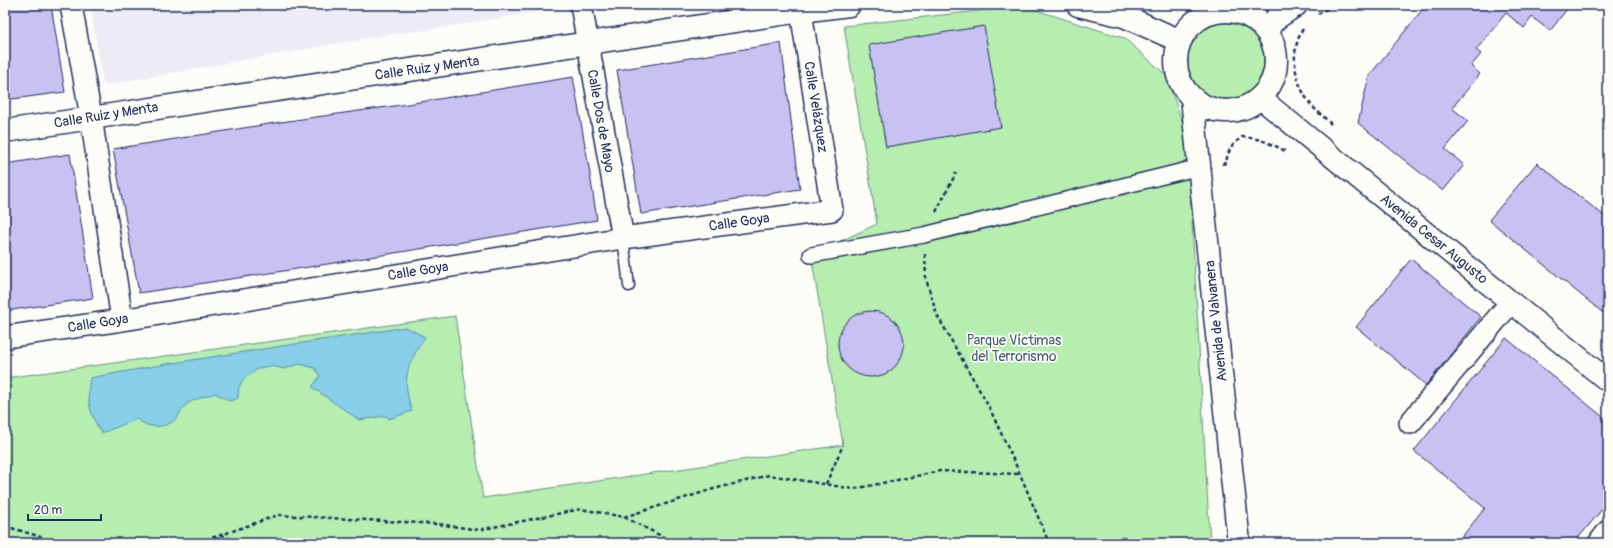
<svg xmlns="http://www.w3.org/2000/svg" width="1613" height="548" viewBox="0 0 1613 548" font-family="Pangolin,sans-serif">
  <style>
    .built { fill: #eeeaf6 }
    .green { fill: #b6eeb0; stroke: #688e87 }
    .water { fill: #87cee8; stroke: #5c8eb1 }
    .building { fill: #cac1f3; stroke: #1b2f5e }
    .lines { fill: none; stroke-linecap: round; stroke-linejoin: round }
    .service-casing { stroke: #1b2f5e; stroke-width: 13 }
    .pedestrian-casing { stroke: #1b2f5e; stroke-width: 18 }
    .minor-casing { stroke: #1b2f5e; stroke-width: 24 }
    .tertiary-casing { stroke: #1b2f5e; stroke-width: 25 }
    .path { stroke: #1b2f5e; stroke-width: 2.5; stroke-dasharray: 4 3; stroke-linecap: butt }
    .service { stroke: #fdfcf7; stroke-width: 10 }
    .pedestrian { stroke: #fdfcf7; stroke-width: 15 }
    .minor { stroke: #fdfcf7; stroke-width: 21 }
    .tertiary { stroke: #fdfcf7; stroke-width: 22 }
    .labels { text-anchor: middle; dominant-baseline: central; stroke-width: 3.5; stroke-linejoin: round; paint-order: stroke }
    .street-label { font-size: 14px; fill: #1b2f5e; stroke: #fdfcf7 }
    .park-label { font-size: 14px; fill: #425f72; stroke: #fdfcf7 }
  </style>
  <rect width="100%" height="100%" fill="#fdfcf7"/>
  <filter id="ink" filterUnits="userSpaceOnUse"><feTurbulence type="fractalNoise" baseFrequency=".025" numOctaves="2"/><feDisplacementMap in="SourceGraphic" scale="8" xChannelSelector="R" yChannelSelector="G"/><feConvolveMatrix kernelMatrix="1 2 1 2 8 2 1 2 1" color-interpolation-filters="sRGB"/></filter>
  <g filter="url(#ink)">
    <path class="built" d="M 90,5 L 559,5 L 560,8 L 420,31 L 391,34 L 104,85 Z"/>
    <path class="green" d="M 1023,6 L 1124,38 L 1165,74 L 1187,134 L 1210,543 L 5,543 L 5,378 L 455,316 L 483,498 L 843,445 L 811,255 L 877,224 L 844,26 Z
      M1188 61a38 38 0 1 1 76 0a38 38 0 1 1-76 0Z"/>
    <path class="water" d="M 406,327 L 425,337 C 407,365 401,378 412,411 L 389,419 L 386,416 L 359,420 L 312,387 L 320,376 L 315,368 L 299,364 L 284,369 L 271,366 L 259,368 L 243,380 L 239,387 L 238,398 L 230,401 L 215,393 C 208,396 190,400 186,405 C 182,408 180,414 177,418 C 166,429 148,429 137,419 L 102,433 C 90,417 86,398 90,378 L 166,364 Z"/>
    <path class="building" d="M 5,5 L 51,5 L 65,92 L 5,100 Z
      M 1426,5 L 1570,5 L 1550,31 L 1532,17 L 1524,28 L 1506,13 L 1476,50 L 1481,54 L 1471,66 L 1480,74 L 1452,108 L 1468,121 L 1445,149 L 1464,165 L 1443,191 L 1358,123 L 1369,76 Z
      M 984,26 L 1001,127 L 886,147 L 869,45 Z
      M 781,43 L 800,189 L 641,214 L 617,70 Z
      M 573,77 L 589,168 L 597,220 L 303,268 L 139,293 L 113,149 L 281,122 L 408,104 Z
      M 70,154 L 93,298 L 5,311 L 5,164 Z
      M 1537,163 L 1608,219 L 1608,317 L 1489,220 Z
      M 1411,259 L 1481,317 L 1426,385 L 1356,327 Z
      M838 344a33 33 0 1 1 66 0a33 33 0 1 1-66 0Z
      M 1506,338 L 1608,421 L 1608,502 L 1574,543 L 1457,543 L 1485,508 L 1414,451 Z"/>
    <g class="lines">
      <defs>
        <path id="service" d="M 623,238 L 629,286"/>
        <path id="pedestrian" d="M 1239,5 L 1240,13
          M 811,255 L 924,235 L 1200,167"/>
        <path id="minor" d="M 71,5 L 91,117 L 122,320
          M 581,5 L 623,238
          M 1205,5 L 1206,15
          M 1254,5 L 1256,21
          M 1260,98 L 1608,381
          M 5,337 L 122,320 L 623,238 L 832,210 L 800,5
          M 1410,423 L 1511,302
          M 1599,543 L 1608,531"/>
        <path id="tertiary" d="M 1078,5 L 1124,16 L 1180,41
          M1176 61a50 50 0 1 1 100 0a50 50 0 1 1-100 0Z
          M 1265,30 L 1278,17 L 1296,5
          M 1192,98 L 1239,543
          M 5,131 L 801,11 L 849,5"/>
      </defs>
      <use href="#service" class="service-casing"/>
      <use href="#pedestrian" class="pedestrian-casing"/>
      <use href="#minor" class="minor-casing"/>
      <use href="#tertiary" class="tertiary-casing"/>
      <path class="path" d="M 1318,14 L 1333,5
        M 1303,29 C 1288,54 1295,86 1313,107 C 1319,113 1325,118 1331,124
        M 1222,164 L 1226,163 C 1228,150 1232,145 1242,137 C 1260,138 1272,144 1287,152
        M 936,212 L 956,173
        M 925,254 L 926,279 L 937,315 L 989,407 L 1020,474 L 1049,543
        M 826,484 L 843,445
        M 624,517 L 710,490 L 769,475 L 854,489 L 940,471 L 1020,474
        M 5,526 L 61,543
        M 221,535 L 242,543
        M 192,543 L 221,535 L 278,515 L 438,524 L 479,530 L 581,509 L 624,517 L 675,543"/>
      <use href="#service" class="service"/>
      <use href="#pedestrian" class="pedestrian"/>
      <use href="#minor" class="minor"/>
      <use href="#tertiary" class="tertiary"/>
    </g>
  </g>
  <g class="labels">
    <g class="street-label">
      <text transform="translate(427 68) rotate(-8)">Calle Ruiz y Menta</text>
      <text transform="translate(816 107) rotate(81)">Calle Velázquez</text>
      <text transform="translate(106 115) rotate(-9)">Calle Ruiz y Menta</text>
      <text transform="translate(601 121) rotate(80)">Calle Dos de Mayo</text>
      <text transform="translate(739 222) rotate(-8)">Calle Goya</text>
      <text transform="translate(1434 239) rotate(39)">Avenida Cesar Augusto</text>
      <text transform="translate(418 271) rotate(-9)">Calle Goya</text>
      <text transform="translate(1216 321) rotate(-96)">Avenida de Valvanera</text>
      <text transform="translate(98 323) rotate(-9)">Calle Goya</text>
    </g>
    <g class="park-label">
      <text x="1014" y="340">Parque Víctimas<tspan x="1014" dy="16">del Terrorismo</tspan></text>
    </g>
  </g>
  <rect width="1613" height="548" fill="none" stroke="#fdfcf7" stroke-width="20"/>
  <rect x="10" y="10" width="1593" height="528" fill="none" stroke="#1b2f5e" stroke-width="1.5" filter="url(#ink)"/>
  <path d="M28 514v6h73v-6" fill="none" stroke="#1b2f5e" stroke-width="2"/>
  <text x="34" y="514" font-size="12" fill="#1b2f5e" stroke="#fdfcf7" stroke-width="3" paint-order="stroke">20 m</text>
</svg>
